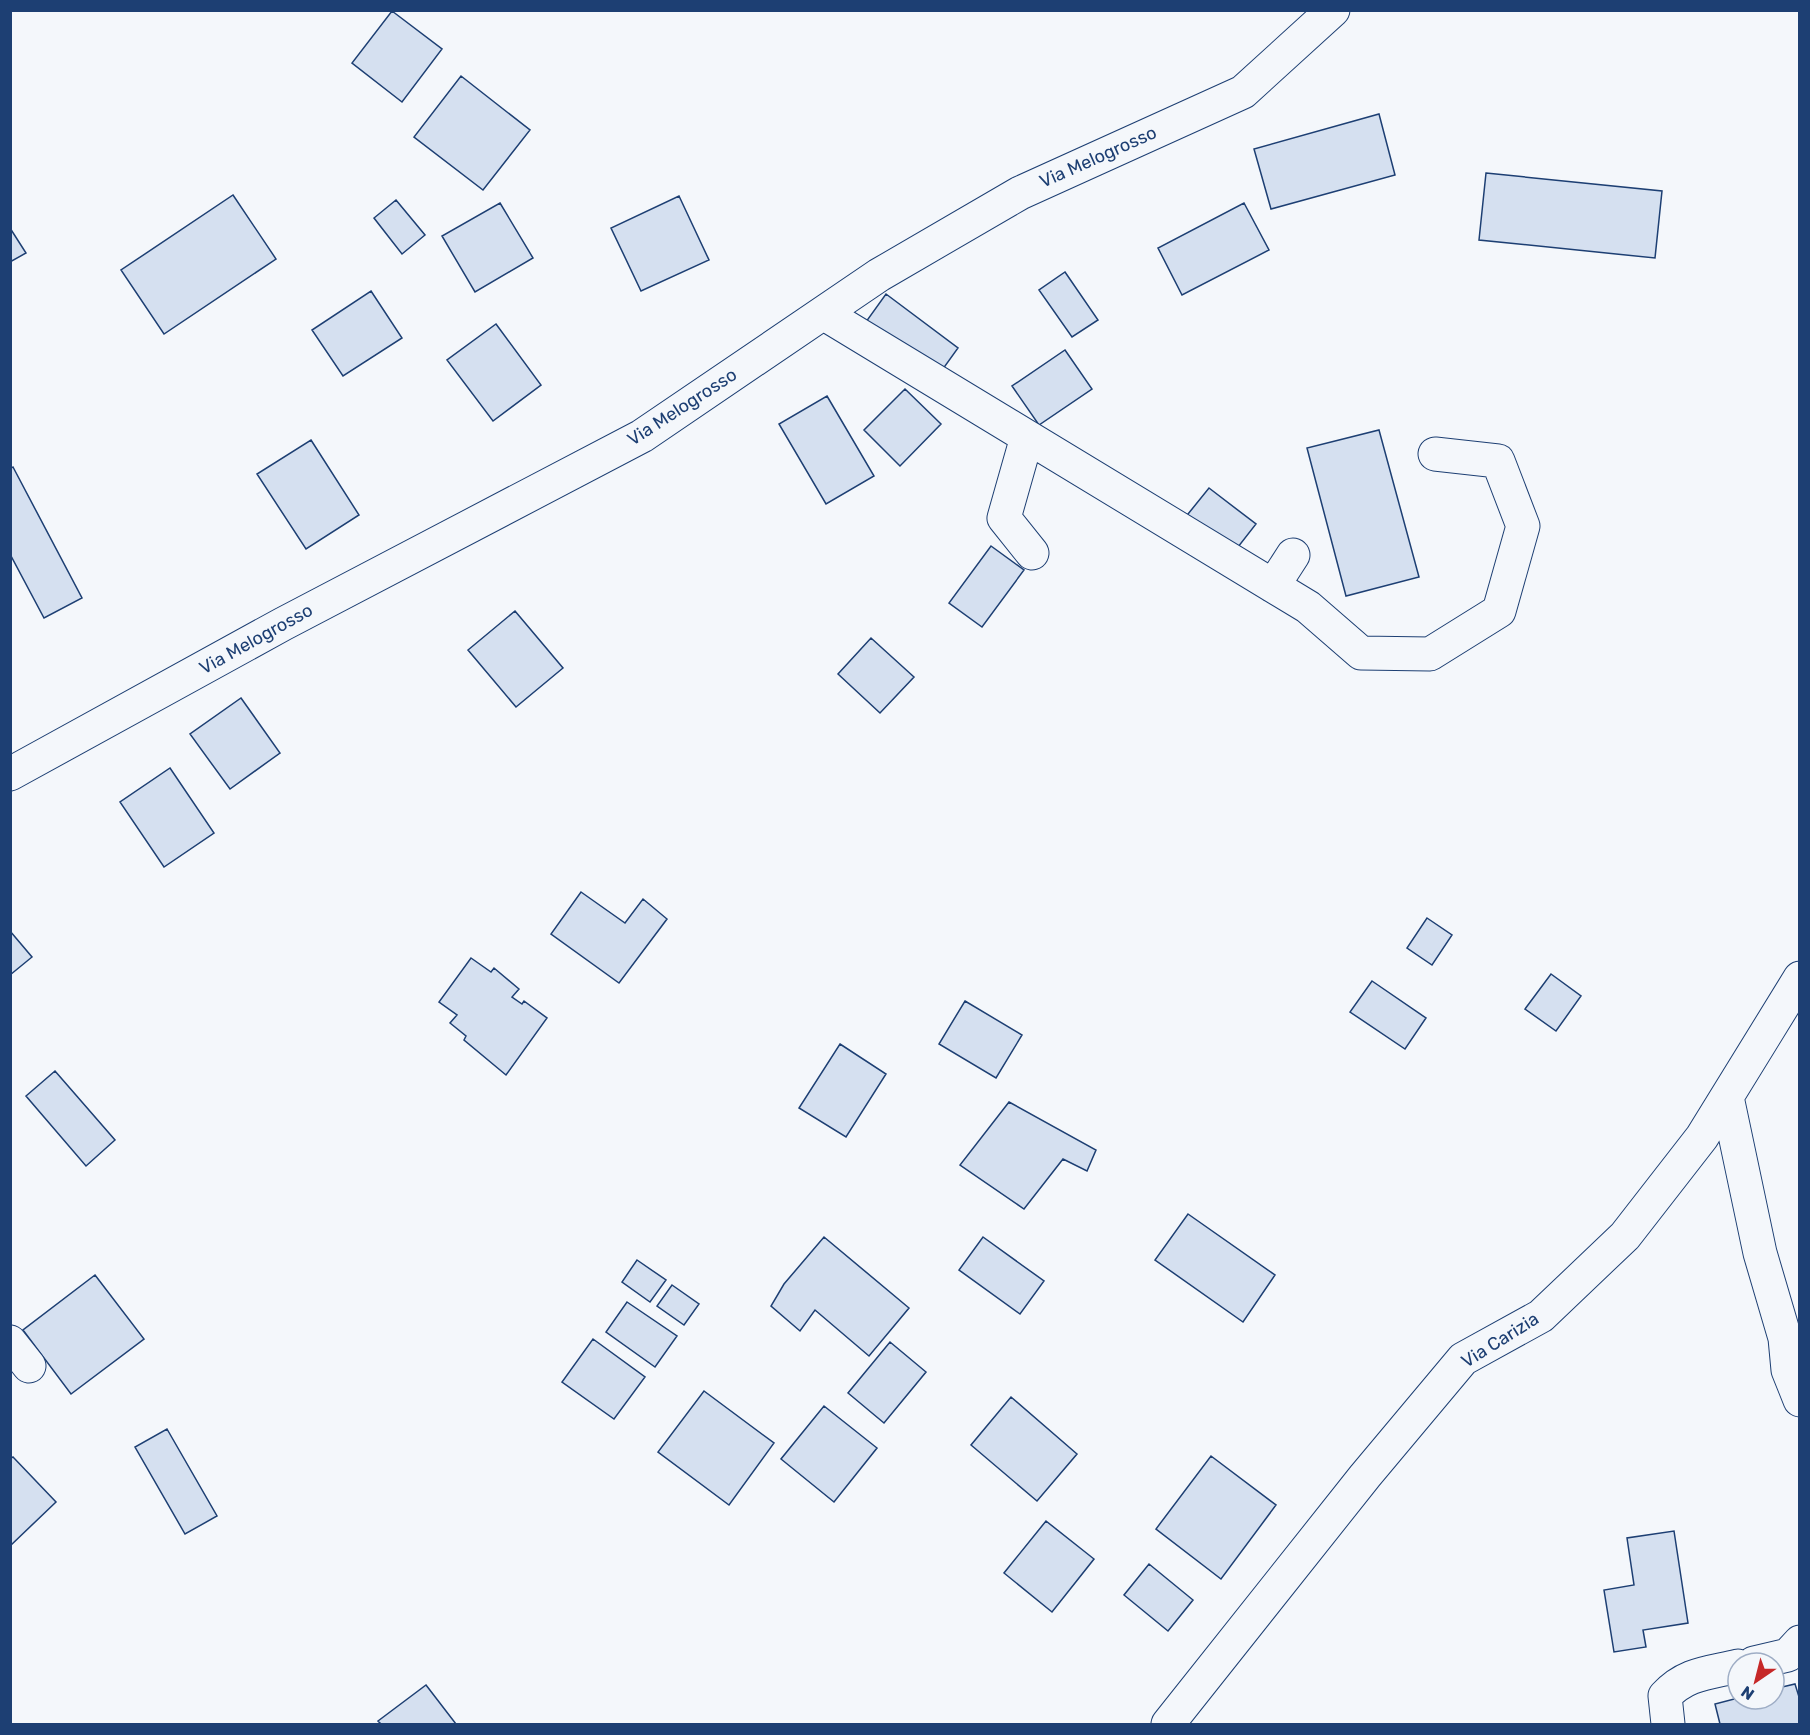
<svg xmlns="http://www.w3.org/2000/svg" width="1810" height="1735" viewBox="0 0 1810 1735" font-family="Rubik,sans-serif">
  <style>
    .building { fill: #d5e0f0; stroke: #1d3f73; stroke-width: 1.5 }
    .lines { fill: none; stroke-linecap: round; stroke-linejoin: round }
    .minor-casing { stroke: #1d3f73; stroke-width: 35 }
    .minor { stroke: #f4f7fb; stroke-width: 33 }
    .labels { text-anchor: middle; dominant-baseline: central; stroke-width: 4.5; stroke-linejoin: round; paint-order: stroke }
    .street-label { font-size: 18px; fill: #1d3f73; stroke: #f4f7fb }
  </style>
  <rect width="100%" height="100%" fill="#f4f7fb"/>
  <path class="building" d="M 392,11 L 442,49 L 402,102 L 352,63 Z
    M 461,76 L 530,130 L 483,190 L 414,137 Z
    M 1379,114 L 1395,175 L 1271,209 L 1254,149 Z
    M 1486,173 L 1662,191 L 1655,258 L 1479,240 Z
    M 233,195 L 276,259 L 164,334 L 121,270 Z
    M 679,196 L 709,260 L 641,291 L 611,228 Z
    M 396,200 L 425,235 L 402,254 L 374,218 Z
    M 500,203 L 533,258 L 475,292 L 442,236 Z
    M 1244,203 L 1269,250 L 1182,295 L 1158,248 Z
    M 10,228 L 26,253 L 10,262 Z
    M 1065,272 L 1098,320 L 1072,337 L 1039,290 Z
    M 371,291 L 402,338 L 343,376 L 312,330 Z
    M 886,294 L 958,348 L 935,380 L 863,326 Z
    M 496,324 L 541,385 L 493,421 L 447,360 Z
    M 1065,350 L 1092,389 L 1039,425 L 1012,386 Z
    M 905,389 L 941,424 L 900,466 L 864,430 Z
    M 827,396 L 874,476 L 826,504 L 779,424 Z
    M 1379,430 L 1419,577 L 1346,596 L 1307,448 Z
    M 311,440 L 359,515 L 306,549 L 257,474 Z
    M 13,467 L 82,598 L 44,618 L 10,554 L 10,469 Z
    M 1209,488 L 1256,524 L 1231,556 L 1184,519 Z
    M 991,546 L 1024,570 L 982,627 L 949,603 Z
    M 515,611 L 563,668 L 516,707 L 468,650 Z
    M 871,638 L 914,677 L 880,713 L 838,674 Z
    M 241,698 L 280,753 L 230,789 L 190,734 Z
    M 170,768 L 214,833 L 164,867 L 120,802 Z
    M 581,892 L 625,923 L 643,899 L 667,919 L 619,983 L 551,934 Z
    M 1427,918 L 1452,935 L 1432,965 L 1407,948 Z
    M 10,931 L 32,957 L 10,975 Z
    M 471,958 L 491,972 L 494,968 L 519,989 L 512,997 L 522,1004 L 524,1001 L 547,1018 L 506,1075 L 464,1040 L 466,1036 L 450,1023 L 457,1015 L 439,1002 Z
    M 1551,974 L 1581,996 L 1556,1031 L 1525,1009 Z
    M 1372,981 L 1426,1018 L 1405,1049 L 1350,1012 Z
    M 965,1001 L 1022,1035 L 996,1078 L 939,1044 Z
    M 840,1044 L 886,1074 L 846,1137 L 799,1108 Z
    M 55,1071 L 115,1140 L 86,1166 L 26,1096 Z
    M 1009,1102 L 1096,1150 L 1087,1171 L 1063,1159 L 1024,1209 L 960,1165 Z
    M 1188,1214 L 1275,1275 L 1243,1322 L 1155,1260 Z
    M 824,1237 L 909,1308 L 869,1356 L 815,1310 L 800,1331 L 771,1306 L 784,1284 Z
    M 983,1237 L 1044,1281 L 1020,1314 L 959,1270 Z
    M 637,1260 L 666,1280 L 650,1302 L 622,1282 Z
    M 95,1275 L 144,1339 L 71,1394 L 23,1330 Z
    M 672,1285 L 699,1304 L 684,1325 L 657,1306 Z
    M 627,1302 L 677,1336 L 655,1367 L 606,1332 Z
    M 593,1339 L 645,1377 L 614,1419 L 562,1382 Z
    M 890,1342 L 926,1372 L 884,1423 L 848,1393 Z
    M 704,1391 L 774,1443 L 729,1505 L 658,1452 Z
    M 1011,1397 L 1077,1454 L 1037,1501 L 971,1445 Z
    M 824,1406 L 877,1448 L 834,1502 L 781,1459 Z
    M 167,1429 L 217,1516 L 185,1534 L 135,1447 Z
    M 1211,1456 L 1276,1505 L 1221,1579 L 1156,1529 Z
    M 13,1457 L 56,1502 L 10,1546 L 10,1459 Z
    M 1046,1521 L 1094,1559 L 1052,1612 L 1004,1573 Z
    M 1674,1531 L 1688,1623 L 1643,1630 L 1646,1647 L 1614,1652 L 1604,1590 L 1634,1585 L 1627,1538 Z
    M 1149,1564 L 1193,1600 L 1168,1631 L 1124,1595 Z
    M 1795,1684 L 1800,1700 L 1800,1724 L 1720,1724 L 1715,1704 L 1738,1698 L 1774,1699 L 1774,1689 Z
    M 426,1685 L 456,1724 L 381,1724 L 378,1721 Z"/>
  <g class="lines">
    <defs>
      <path id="minor" d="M 823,313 L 1308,607 L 1361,653 L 1430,654 L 1499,611 L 1523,526 L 1498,461 L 1435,454
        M 1027,437 L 1004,518 L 1032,553
        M 1273,586 L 1293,555
        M 10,774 L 283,624 L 642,436 L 879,275 L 1020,193 L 1243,92 L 1333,10
        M 1727,1097 L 1760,1253 L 1785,1338 L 1788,1370 L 1800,1400
        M 10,1342 L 29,1366
        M 1754,1663 L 1788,1655 L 1800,1642
        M 1168,1724 L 1365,1476 L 1463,1359 L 1541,1316 L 1625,1236 L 1702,1137 L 1800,978
        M 1668,1724 L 1665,1696 C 1686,1673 1709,1673 1738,1666"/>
    </defs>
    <use href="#minor" class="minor-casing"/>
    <use href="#minor" class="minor"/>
  </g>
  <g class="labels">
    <g class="street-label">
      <text transform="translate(1098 157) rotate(-24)">Via Melogrosso</text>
      <text transform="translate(682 407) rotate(-33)">Via Melogrosso</text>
      <text transform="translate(256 639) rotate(-29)">Via Melogrosso</text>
      <text transform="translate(1500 1340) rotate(-32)">Via Carizia</text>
    </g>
  </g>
  <rect width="1810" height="1735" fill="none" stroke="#1d3f73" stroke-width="24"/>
  <g transform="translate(1756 1681) rotate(215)"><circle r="28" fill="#f4f7fb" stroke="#9eadc5" stroke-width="1.5"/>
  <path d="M0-4.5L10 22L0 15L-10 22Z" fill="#c62828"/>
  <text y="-9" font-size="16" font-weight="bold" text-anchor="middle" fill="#1d3f73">N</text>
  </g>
</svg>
